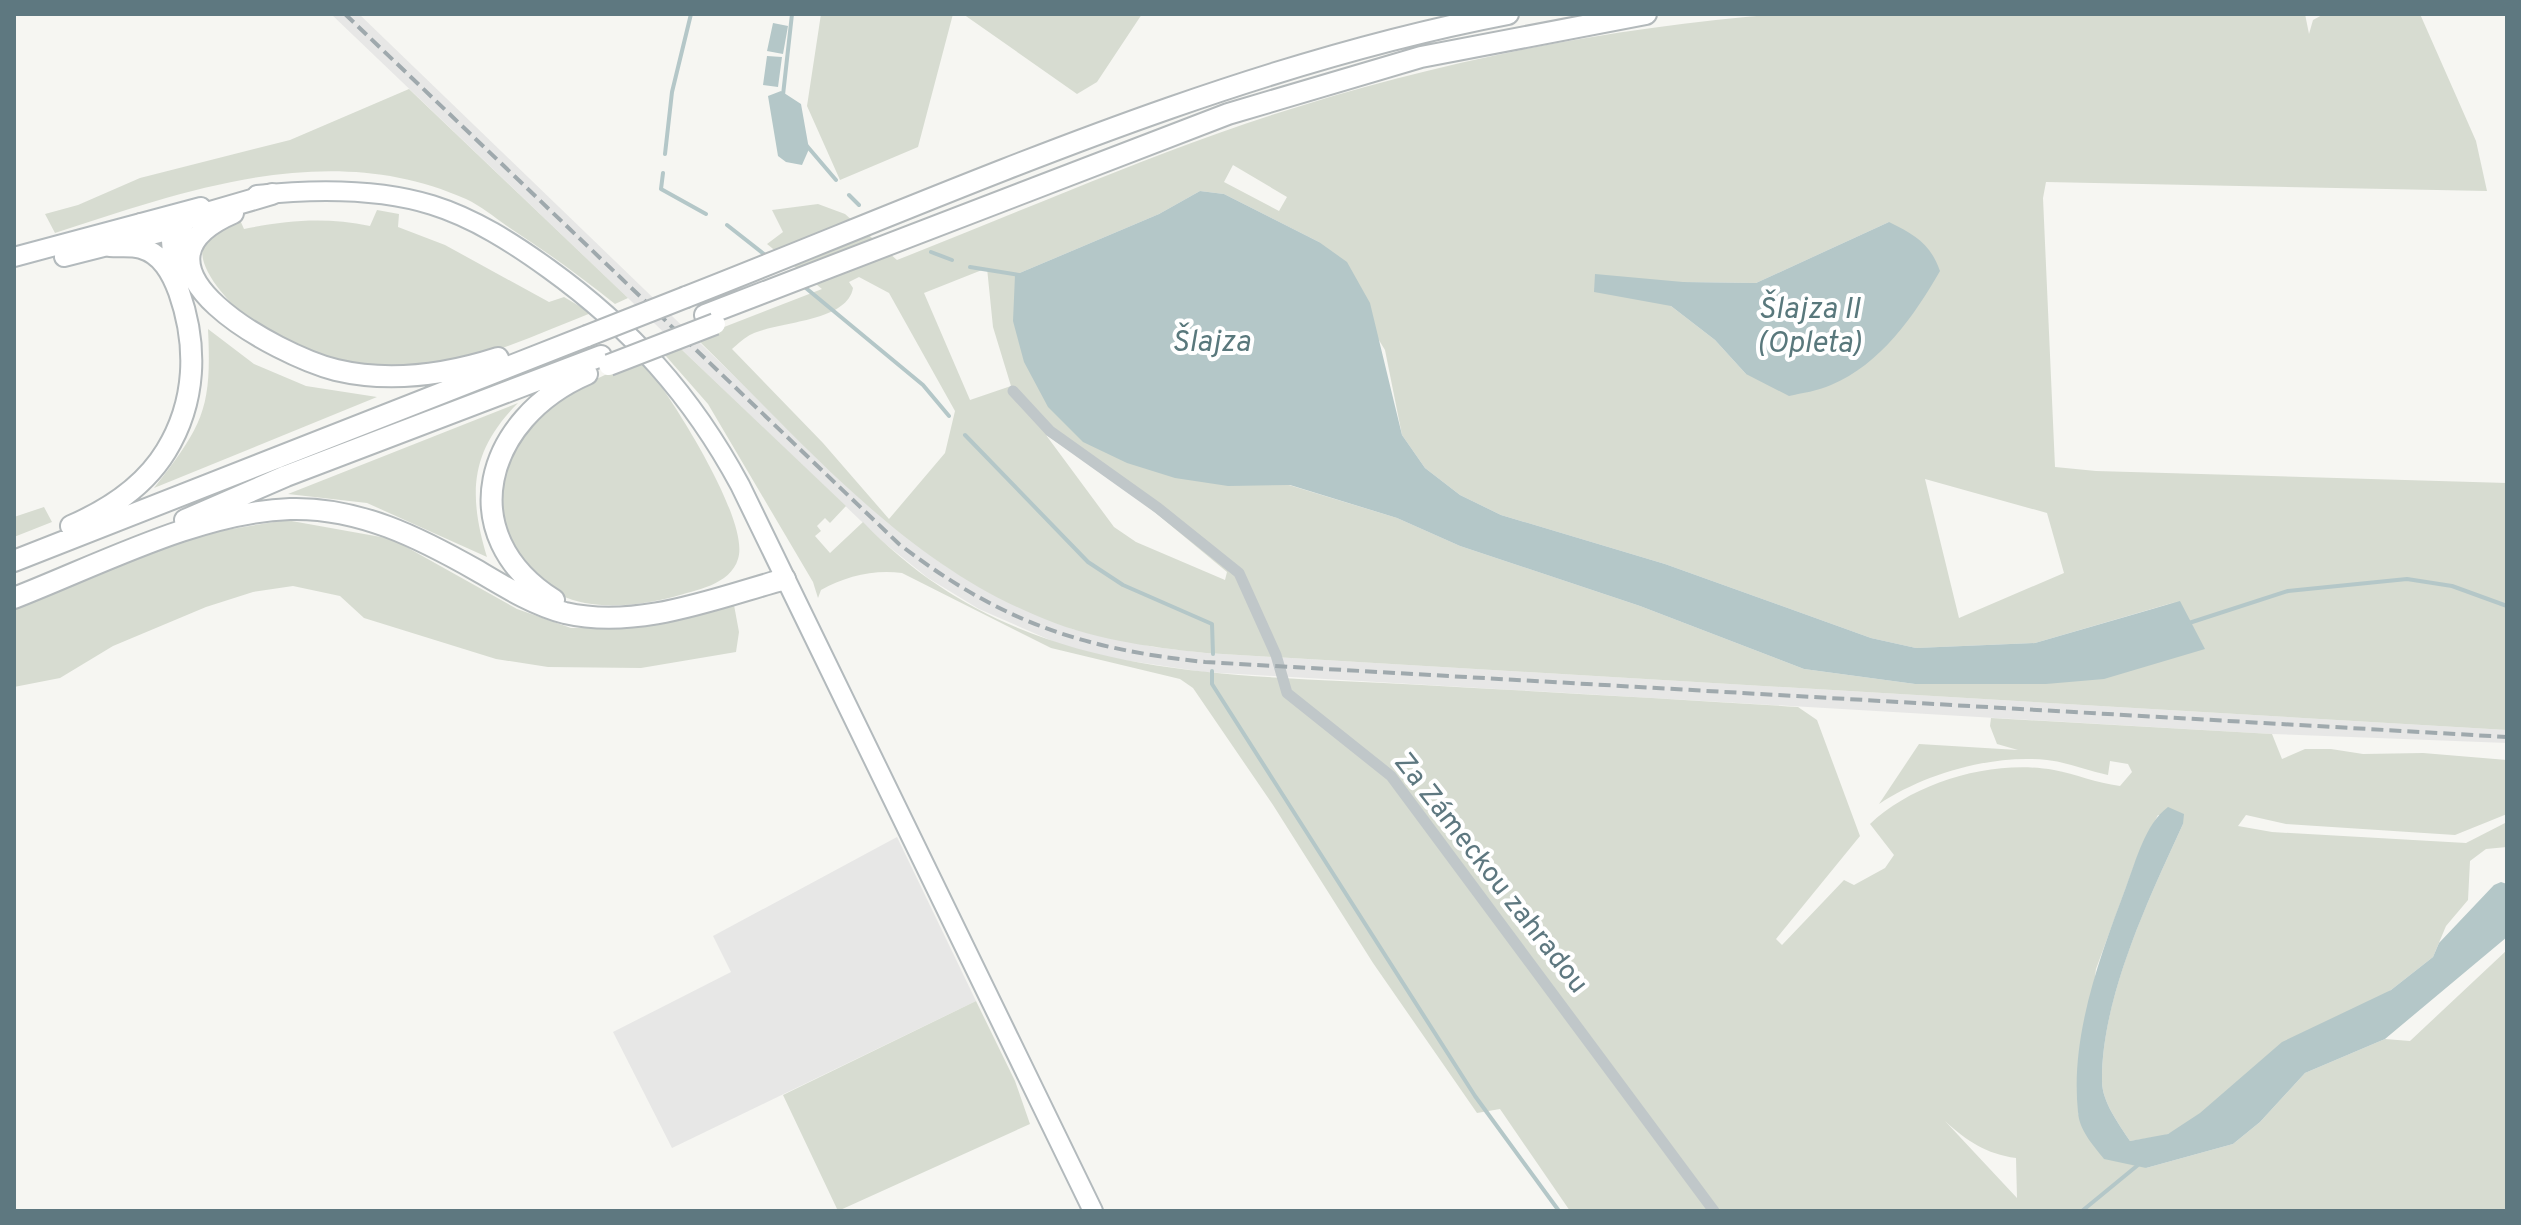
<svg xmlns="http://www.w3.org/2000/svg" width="2521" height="1225" viewBox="0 0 2521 1225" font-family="Overpass,sans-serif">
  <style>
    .built { fill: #e7e7e6 }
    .green { fill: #d7dcd1; fill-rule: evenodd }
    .water { fill: #b4c7c8 }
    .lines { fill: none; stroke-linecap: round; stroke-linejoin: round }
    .stream { stroke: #b4c7c8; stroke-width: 4 }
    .primary-casing { stroke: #b3babd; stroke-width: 22 }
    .motorway-casing { stroke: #b3b9bb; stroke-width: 24 }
    .minor { stroke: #c0c7c9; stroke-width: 11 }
    .primary { stroke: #fff; stroke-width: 18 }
    .motorway { stroke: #fff; stroke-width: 20 }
    .rail { stroke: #9fa9ad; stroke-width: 4; stroke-dasharray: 12 6; stroke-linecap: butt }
    .motorway-bridge-casing { stroke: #b3b9bb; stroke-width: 24; stroke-linecap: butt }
    .motorway-bridge { stroke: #fff; stroke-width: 20 }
    .labels { text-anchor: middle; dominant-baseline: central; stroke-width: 8; stroke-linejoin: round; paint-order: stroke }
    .street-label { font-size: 28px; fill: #5e7880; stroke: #fff }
    .water-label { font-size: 30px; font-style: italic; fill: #59787c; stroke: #fff }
  </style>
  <rect width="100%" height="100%" fill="#f6f6f2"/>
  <path class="built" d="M 331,14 L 359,14 L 844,482 L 939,562 L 988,592 L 1072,629 L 1154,647 L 1206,653 L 2507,730 L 2507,743 L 2272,734 L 1204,672 L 1103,657 L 1066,647 L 979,609 L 928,578 L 883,542 Z
    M 897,837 L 976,1001 L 672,1148 L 613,1032 L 731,972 L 713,936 Z"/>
  <path class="green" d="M 821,14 L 953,14 L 918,147 L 840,180 L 807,106 Z
    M 963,14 L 1142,14 L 1097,82 L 1077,94 Z
    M 1780,14 L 2305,14 L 2309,34 L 2313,20 L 2324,14 L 2420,14 L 2476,141 L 2487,191 L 2046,182 L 2043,198 L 2055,467 L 2096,471 L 2507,483 L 2507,730 L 1206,653 C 1148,647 1089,639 1035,615 C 900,559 801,440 698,340 L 719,329 L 822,289 L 767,244 L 783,232 L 772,210 L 818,204 L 845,214 L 897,260 C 1004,218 1110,172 1219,133 C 1399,69 1590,29 1780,14 ZM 1233,165 L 1287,197 L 1279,211 L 1224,182 ZM 1200,191 L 1224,194 L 1319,242 L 1385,350 L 1402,435 L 1425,468 L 1460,495 L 1501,515 L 1665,564 L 1871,638 L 1916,648 L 2035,643 L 2179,601 L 1915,684 L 1804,669 L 1640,606 L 1460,546 L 1397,518 L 1289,485 L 1015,275 L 1159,214 ZM 1889,222 L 1746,374 L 1715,340 L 1671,306 L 1683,282 L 1756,283 ZM 987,268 L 993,327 L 1011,386 L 970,400 L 924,293 ZM 859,277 L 889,293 L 955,411 L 945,453 L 889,519 L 823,443 L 732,349 C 738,344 745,337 752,334 C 780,321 847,322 853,288 L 849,282 ZM 1046,435 L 1128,490 L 1227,572 L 1225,580 L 1136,542 L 1114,527 ZM 1925,479 L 2047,513 L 2064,573 L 1959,618 Z
    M 409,89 L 628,298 L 615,304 C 580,276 544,250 507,226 C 494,217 481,206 466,199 C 330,138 187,190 55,233 L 45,214 L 78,205 L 140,178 L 290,140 Z
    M 377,210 L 399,214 L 398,227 L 445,245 L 549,302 L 564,297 L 591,313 C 527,338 458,373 387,368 C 348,365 311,354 276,338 C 253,328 188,270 205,242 C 212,230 228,225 240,220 L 244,229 C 288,220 326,217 370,226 Z
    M 208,329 L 254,364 L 306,386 L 377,397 L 154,488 C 203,425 212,409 208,329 Z
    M 680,348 L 846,506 L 830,523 L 825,518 L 817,526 L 821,531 L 815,536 L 830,553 L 863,522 C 1018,683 1216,673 1422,685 C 1547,692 1672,699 1798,707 L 1817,720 L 1860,836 L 1776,939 L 1782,945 L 1844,880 L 1854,885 L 1885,868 L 1894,855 L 1870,824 C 1914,782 1993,759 2054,770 C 2076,774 2096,783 2120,786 L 2132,772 L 2128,764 L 2110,761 L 2108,775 C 2087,771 2067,762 2047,760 C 1992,754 1924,774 1879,804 L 1919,744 L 2018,750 L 1997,744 L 1990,726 L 1991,718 L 2272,734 L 2282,759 L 2305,749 L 2331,749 L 2363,754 L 2423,753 L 2507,760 L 2507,814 L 2455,835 L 2286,824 L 2246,815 L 2238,826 L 2272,832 L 2466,843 L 2507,822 L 2507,847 L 2486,849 L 2470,861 L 2468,900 L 2446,926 L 2433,957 L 2391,990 L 2193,1124 L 2163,1136 L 2130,1141 C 2119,1124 2102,1102 2102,1081 C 2101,998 2149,898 2183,824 L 2158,815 L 2138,855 L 2096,969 L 2078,1114 L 2146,1168 L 2233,1144 L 2260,1122 L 2305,1073 L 2385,1039 L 2410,1041 L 2507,950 L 2507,1211 L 1570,1211 L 1500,1109 L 1477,1113 L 1373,963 L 1273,805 L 1193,688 L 1180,679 L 1051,648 L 902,573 C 875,569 845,576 821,590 L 818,598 L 813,582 L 708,404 L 665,355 ZM 1945,1121 C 1967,1141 1986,1154 2016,1158 L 2017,1198 Z
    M 642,360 C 668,392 751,520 738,559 C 730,585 696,590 673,597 C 638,606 593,611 560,595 C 505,569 482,491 514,439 C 519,431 530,425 537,419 C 575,386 596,378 642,360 Z
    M 518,403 C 470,451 468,494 487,557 L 367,503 L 288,494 Z
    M 44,507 L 52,522 L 14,537 L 14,517 Z
    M 286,520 L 392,539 L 517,609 L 571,628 L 625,628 L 734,605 L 739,632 L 736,652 L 641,668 L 548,667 L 496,659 L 364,618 L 340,596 L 293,586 L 253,592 L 206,607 L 113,646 L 60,678 L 14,687 L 14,607 L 202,534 Z
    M 976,1001 L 1015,1081 L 1030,1124 L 838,1211 L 783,1095 Z"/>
  <path class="water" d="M 773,23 L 788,26 L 783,54 L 767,51 Z
    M 767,56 L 782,57 L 778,87 L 763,85 Z
    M 781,91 L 801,104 L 809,149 L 802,165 L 786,162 L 778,156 L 768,96 Z
    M 1200,191 L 1224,194 L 1319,242 L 1347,262 L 1370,303 L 1402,435 L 1425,468 L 1460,495 L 1501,515 L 1665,564 L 1871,638 L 1916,648 L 2035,643 L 2180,601 L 2205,649 L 2104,679 L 2046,684 L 1915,684 L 1804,669 L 1640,606 L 1460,546 L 1397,518 L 1290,485 L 1228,486 L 1175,478 L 1127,463 L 1083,442 L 1048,407 L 1024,362 L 1013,321 L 1015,275 L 1159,214 Z
    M 1889,222 C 1915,235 1930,243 1940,271 C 1914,316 1881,364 1831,385 C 1818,391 1802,393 1789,396 L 1746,374 L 1715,340 L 1671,306 L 1594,292 L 1595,274 L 1683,282 L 1756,283 Z
    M 2168,807 L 2184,814 L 2183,824 C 2149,898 2101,999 2102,1081 C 2102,1102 2119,1124 2130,1141 L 2168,1134 L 2200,1113 L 2282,1042 L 2391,990 L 2433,957 L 2439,943 L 2494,885 L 2501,882 L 2507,884 L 2507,937 L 2385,1039 L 2305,1073 L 2260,1122 L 2233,1144 L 2146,1168 L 2104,1159 C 2093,1145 2079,1130 2078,1112 C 2070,1035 2100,957 2126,887 C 2136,861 2145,824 2168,807 Z"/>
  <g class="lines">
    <path class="stream" d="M 783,95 L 792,14
      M 807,146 L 836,180
      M 665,154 L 672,92 L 691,14
      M 663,173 L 661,189 L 706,214
      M 849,195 L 859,205
      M 727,225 L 769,258
      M 931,252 L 952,260
      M 970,267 L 1019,275
      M 801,284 L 923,385 L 949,416
      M 965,435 L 1088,562 L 1123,585 L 1212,624 L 1213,654
      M 2189,623 L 2288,591 L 2407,579 L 2452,586 L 2507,606
      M 1212,671 L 1212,684 L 1475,1096 L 1559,1211
      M 2082,1211 L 2138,1165"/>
    <defs>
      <path id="primary" d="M 257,195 C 314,189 377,188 432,205 C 474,218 513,243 549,269 C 631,328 692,396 740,485 L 1093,1211
        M 14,257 L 201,207
        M 64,257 L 171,230"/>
      <path id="motorway" d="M 233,213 C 111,266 277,355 336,370 C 391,383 445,375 498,358
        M 141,224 L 170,230 L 181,245
        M 175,276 L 172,241 L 186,219 L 272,194
        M 686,297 C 954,192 1225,68 1508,14
        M 705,315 L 1228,114 L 1421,57 L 1646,14
        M 185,520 L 286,476 L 601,356
        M 71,526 C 108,510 144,487 166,451 C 196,402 198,346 179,292 C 172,273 162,254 141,248 C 131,245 120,247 110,246
        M 14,561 L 587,336
        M 14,598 C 99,565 199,512 290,509 C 359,507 420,538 478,571 C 505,587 534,605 565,613 C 638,630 716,598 785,579
        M 554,600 C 451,535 485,418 587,374"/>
    </defs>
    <use href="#primary" class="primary-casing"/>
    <use href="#motorway" class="motorway-casing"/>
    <path class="minor" d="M 1013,391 L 1050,431 L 1158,508 L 1239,573 L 1276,655 L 1287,693 L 1391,776 L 1714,1211"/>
    <use href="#primary" class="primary"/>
    <use href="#motorway" class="motorway"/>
    <path class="rail" d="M 345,14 L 899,544 C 999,621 1081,649 1205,662 L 2507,737"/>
    <defs>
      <path id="motorway-bridge" d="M 587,336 L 686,297
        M 609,365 L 715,324"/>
    </defs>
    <use href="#motorway-bridge" class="motorway-bridge-casing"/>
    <use href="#motorway-bridge" class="motorway-bridge"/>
  </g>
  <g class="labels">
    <g class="street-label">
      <text transform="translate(1490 874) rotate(52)">Za Zámeckou zahradou</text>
    </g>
    <g class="water-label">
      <text x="1809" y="310">Šlajza II<tspan x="1809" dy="34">(Opleta)</tspan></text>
      <text x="1211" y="343">Šlajza</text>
    </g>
  </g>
  <rect width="2521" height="1225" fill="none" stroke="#5e7880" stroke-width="32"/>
</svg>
